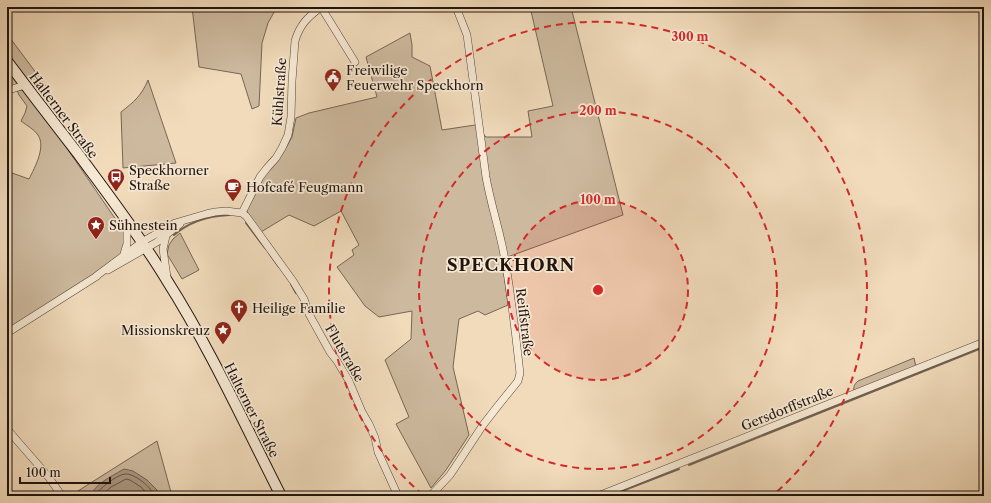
<svg xmlns="http://www.w3.org/2000/svg" width="991" height="503" viewBox="0 0 991 503" font-family="'Libre Caslon Text',serif">
  <style>
    .green { fill: #cdb99e; stroke: #766656 }
    .water { fill: #aa9781; stroke: #736353 }
    .lines { fill: none; stroke-linecap: round; stroke-linejoin: round }
    .shore { stroke: #655648; stroke-width: 1 }
    .stream { stroke: #736353; stroke-width: 2 }
    .minor-casing { stroke: #54463a; stroke-width: 8 }
    .secondary-casing { stroke: #20140f; stroke-width: 12 }
    .minor { stroke: #f6e8d3; stroke-width: 7 }
    .secondary { stroke: #f6e8d3; stroke-width: 10 }
    .ring { fill: none; stroke: #d62828; stroke-width: 2; stroke-dasharray: 7 5 }
    .labels { text-anchor: middle; dominant-baseline: central; stroke-width: 3.5; stroke-linejoin: round; paint-order: stroke }
    .poi-label { font-size: 13px; fill: #20140f; stroke: #f6e8d3; text-anchor: start }
    .street-label { font-size: 13px; fill: #20140f; stroke: #f6e8d3 }
    .district-label { font-size: 17px; font-weight: bold; letter-spacing: 1px; fill: #20140f; stroke: #f6e8d3 }
    .centre { fill: #d62828; stroke: #f6e8d3; stroke-width: 2 }
    .ring-label { font-size: 12px; text-anchor: middle; font-weight: bold; fill: #d62828; stroke: #f6e8d3; stroke-width: 3.5; stroke-linejoin: round; paint-order: stroke }
  </style>
  <rect width="100%" height="100%" fill="#f1dbbb"/>
  <filter id="stains"><feTurbulence type="fractalNoise" baseFrequency=".005" numOctaves="4"/><feColorMatrix values="0 0 0 0 .2 0 0 0 0 .09 0 0 0 0 .02 0 0 0 .5 -.17"/></filter>
  <radialGradient id="worn" r=".72"><stop offset=".6" stop-color="#630" stop-opacity="0"/><stop offset="1" stop-color="#630" stop-opacity=".3"/></radialGradient>
  <path class="green" d="M 192,7 L 277,7 L 268,23 L 262,43 L 259,106 L 252,109 L 241,74 L 199,67 Z
    M 535,7 L 571,7 L 623,215 L 502,259 L 508,305 L 485,315 L 478,311 L 459,319 L 453,367 L 469,435 L 446,470 L 431,488 L 396,424 L 409,417 L 385,360 L 411,339 L 412,311 L 379,317 L 365,306 L 337,267 L 354,255 L 352,250 L 359,245 L 341,211 L 314,226 L 289,215 L 261,232 L 247,213 L 247,209 L 264,175 L 282,154 L 287,146 L 292,137 L 296,118 L 309,113 L 377,97 L 366,57 L 410,33 L 412,45 L 412,57 L 430,66 L 442,130 L 475,125 L 486,137 L 532,137 L 528,111 L 553,106 L 531,11 Z
    M 7,34 L 46,86 L 7,87 Z
    M 148,80 L 176,163 L 123,168 L 121,112 C 134,102 142,95 148,80 Z
    M 17,90 L 27,90 L 123,230 L 124,234 L 125,241 L 123,251 L 120,255 L 100,270 L 7,330 L 7,192 L 12,173 L 29,179 C 35,167 46,147 38,135 C 34,129 26,125 21,121 L 25,113 L 27,106 L 19,95 Z
    M 180,233 L 199,270 L 182,279 L 167,254 L 169,245 L 173,239 Z
    M 914,358 L 916,367 L 854,391 C 853,386 855,384 858,381 Z
    M 157,441 L 172,496 L 70,496 Z"/>
  <path class="water" d="M 124,469 L 133,471 L 147,480 L 157,490 L 158,496 L 91,496 C 94,484 114,475 124,469 Z"/>
  <g class="lines">
    <path class="shore" d="M 95,496 C 97,490 118,474 125,474 C 134,473 153,488 154,496
      M 101,496 L 111,487 L 126,479 L 130,480 L 141,487 L 149,496"/>
    <path class="stream" d="M 246,223 L 265,248
      M 174,235 C 190,221 209,216 229,215
      M 269,253 L 279,267
      M 291,284 L 296,293
      M 689,465 L 984,347
      M 609,496 L 679,469"/>
    <defs>
      <path id="minor" d="M 321,7 L 355,62
        M 7,89 L 12,89 L 25,85
        M 242,213 L 246,216 L 293,281 L 304,299 L 309,314 L 330,352 L 337,361 L 349,381 L 362,412 L 369,424 L 375,438 L 378,452 L 398,496
        M 166,236 L 163,249 L 167,277
        M 124,254 L 127,244 L 127,222
        M 108,270 L 157,242 L 180,224
        M 95,277 L 142,242 L 175,223 L 206,214 L 215,212 L 226,211 L 242,213 L 260,177 L 267,168 L 276,158 L 282,148 L 288,135 L 291,117 L 292,81 L 295,41 C 300,24 308,17 321,7
        M 7,333 L 97,276
        M 7,429 L 47,475 L 62,496
        M 430,496 L 434,492 L 450,475 L 483,425 L 497,407 L 518,381 L 520,373 C 515,331 511,287 502,245 C 497,222 490,200 486,177 L 467,35 L 456,7
        M 598,496 L 984,342"/>
      <path id="secondary" d="M 7,61 C 31,93 55,124 79,155 C 109,196 140,236 166,279 C 210,348 244,423 281,496"/>
    </defs>
    <use href="#minor" class="minor-casing"/>
    <use href="#secondary" class="secondary-casing"/>
    <use href="#minor" class="minor"/>
    <use href="#secondary" class="secondary"/>
  </g>
  <circle cx="598" cy="290" r="90" fill="#d62828" fill-opacity=".12"/>
  <g class="ring">
    <circle cx="598" cy="290" r="90"/>
    <circle cx="598" cy="290" r="179"/>
    <path d="M423 495A269 269 0 1 1 773 495"/>
  </g>
  <defs>
    <symbol id="civic-pin" viewBox="-11 -11 22 30"><path d="M0 17L-7.5 6A9.5 9.5 0 1 1 7.5 6Z" fill="#8f2418" stroke="#f6e8d3"/><path d="M-.6-6.5H3V-4.5H.6V-3L4-1V1h2V6H-6V1h2V-1L-.6-3ZM-1.2 2.5V6h2.4V2.5Z" fill="#fff"/></symbol>
    <symbol id="bus-pin" viewBox="-11 -11 22 30"><path d="M0 17L-7.5 6A9.5 9.5 0 1 1 7.5 6Z" fill="#8f2418" stroke="#f6e8d3"/><path d="M-5-6H5V4H4V6H2V4H-2V6H-4V4H-5ZM-3.5-4V0h7V-4ZM-3.5 1.2v1.5H-2V1.2ZM2 1.2v1.5H3.5V1.2Z" fill="#fff"/></symbol>
    <symbol id="cafe-pin" viewBox="-11 -11 22 30"><path d="M0 17L-7.5 6A9.5 9.5 0 1 1 7.5 6Z" fill="#8f2418" stroke="#f6e8d3"/><path d="M-5.5-4.5H6V0H3Q3 3.5 0 3.5H-2.5Q-5.5 3.5-5.5 0ZM3-3.2v2h1.7v-2ZM-6 4.5H4V6H-6Z" fill="#fff"/></symbol>
    <symbol id="sight-pin" viewBox="-11 -11 22 30"><path d="M0 17L-7.5 6A9.5 9.5 0 1 1 7.5 6Z" fill="#8f2418" stroke="#f6e8d3"/><path d="M0-6L1.8-2.2L6-1.7L2.9 1.2L3.7 5.4L0 3.3L-3.7 5.4L-2.9 1.2L-6-1.7L-1.8-2.2Z" fill="#fff"/></symbol>
    <symbol id="church-pin" viewBox="-11 -11 22 30"><path d="M0 17L-7.5 6A9.5 9.5 0 1 1 7.5 6Z" fill="#8f2418" stroke="#f6e8d3"/><path d="M-1.2-6h2.4v3.5h3.3v2.4h-3.3V6h-2.4V-.1h-3.3v-2.4h3.3Z" fill="#fff"/></symbol>
  </defs>
  <g fill-rule="evenodd">
    <use href="#civic-pin" x="323" y="67" width="20" height="27"/>
    <use href="#bus-pin" x="106" y="167" width="20" height="27"/>
    <use href="#cafe-pin" x="223" y="177" width="20" height="27"/>
    <use href="#sight-pin" x="86" y="215" width="20" height="27"/>
    <use href="#church-pin" x="229" y="298" width="20" height="27"/>
    <use href="#sight-pin" x="213" y="320" width="20" height="27"/>
  </g>
  <g class="labels">
    <g class="poi-label">
      <text x="346" y="70">Freiwilige<tspan x="346" dy="15">Feuerwehr Speckhorn</tspan></text>
      <text x="129" y="170">Speckhorner<tspan x="129" dy="15">Straße</tspan></text>
      <text x="246" y="187">Hofcafé Feugmann</text>
      <text x="109" y="225">Sühnestein</text>
      <text x="252" y="308">Heilige Familie</text>
      <text x="210" y="330" text-anchor="end">Missionskreuz</text>
    </g>
    <g class="street-label">
      <text transform="translate(279 92) rotate(-86)">Kühlstraße</text>
      <text transform="translate(64 115) rotate(53)">Halterner Straße</text>
      <text transform="translate(525 322) rotate(83)">Reiffstraße</text>
      <text transform="translate(345 353) rotate(60)">Flutstraße</text>
      <text transform="translate(787 408) rotate(-22)">Gersdorffstraße</text>
      <text transform="translate(252 410) rotate(63)">Halterner Straße</text>
    </g>
    <g class="district-label">
      <text x="511" y="265">SPECKHORN</text>
    </g>
  </g>
  <circle cx="598" cy="290" r="6" class="centre"/>
  <g class="ring-label">
    <text x="690" y="41">300 m</text>
    <text x="598" y="115">200 m</text>
    <text x="598" y="204">100 m</text>
  </g>
  <rect width="991" height="503" fill="none" stroke="#f1dbbb" stroke-width="24"/>
  <rect x="8" y="8" width="975" height="487" fill="none" stroke="#20140f" stroke-width="2"/>
  <rect x="12" y="12" width="967" height="479" fill="none" stroke="#20140f"/>
  <path d="M20 477v6h90v-6" fill="none" stroke="#20140f" stroke-width="2"/>
  <text x="26" y="477" font-size="12" fill="#20140f" stroke="#f6e8d3" stroke-width="3" paint-order="stroke">100 m</text>
  <rect width="100%" height="100%" filter="url(#stains)"/>
  <rect width="100%" height="100%" fill="url(#worn)"/>
</svg>
